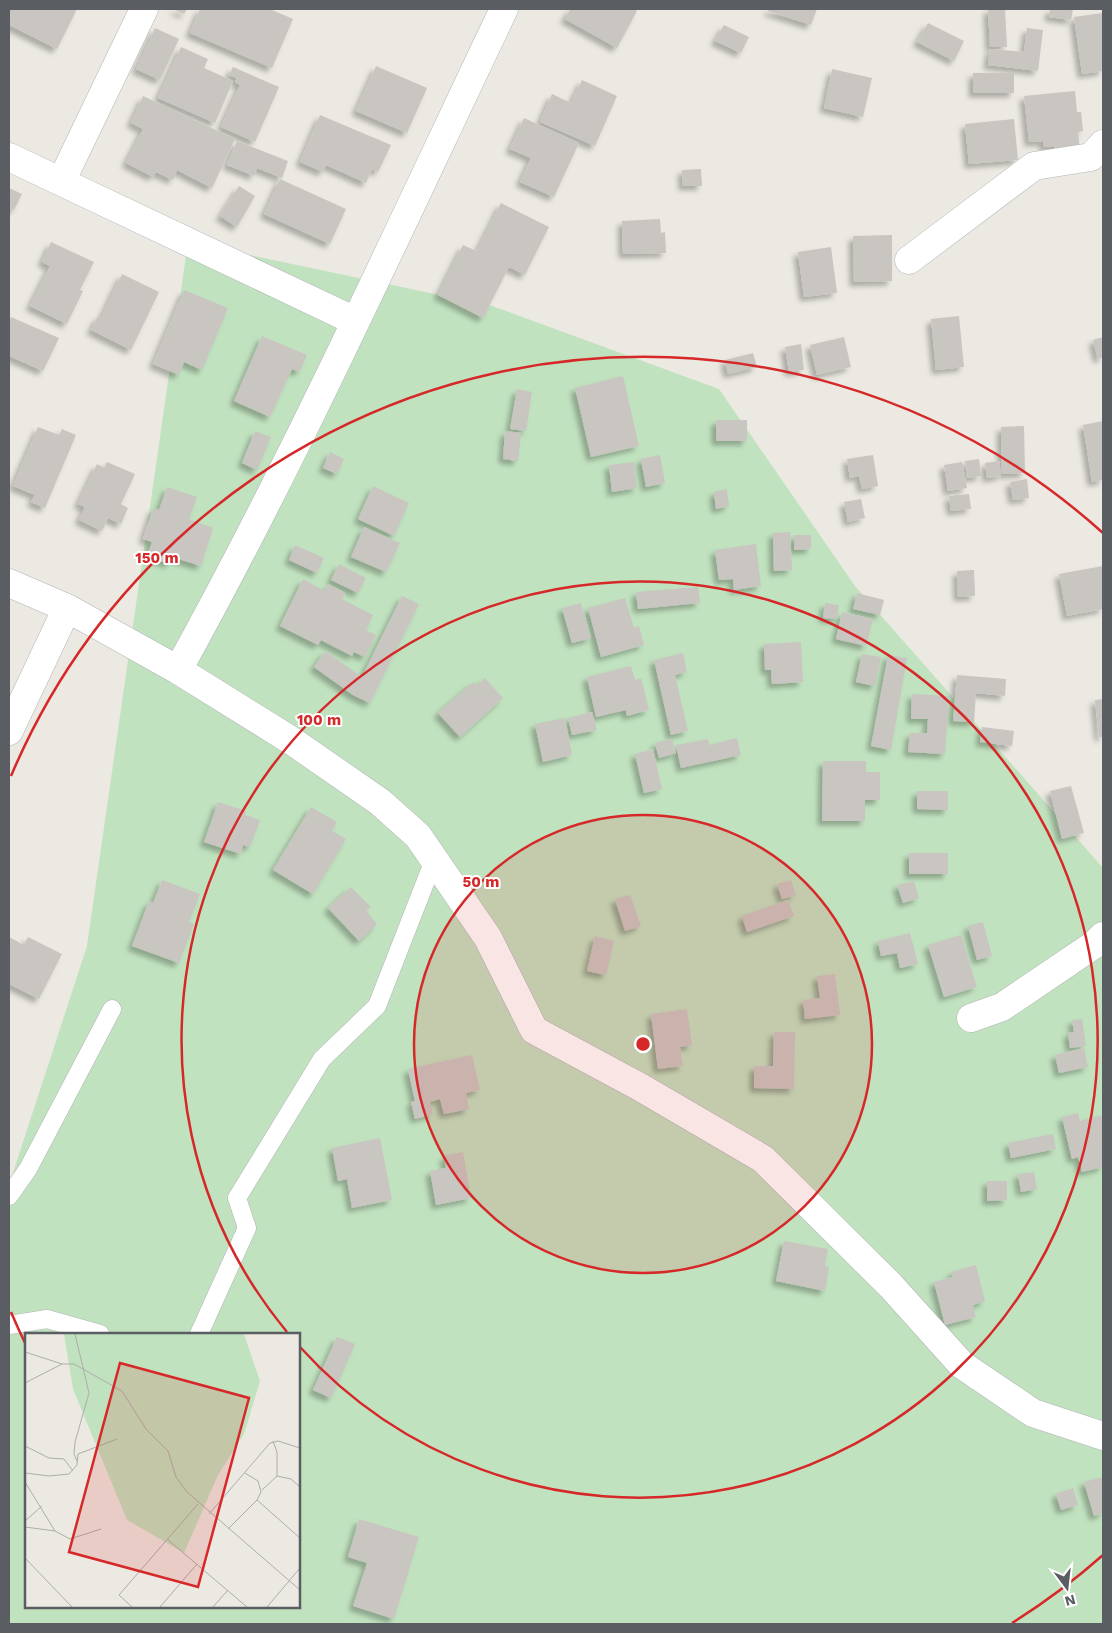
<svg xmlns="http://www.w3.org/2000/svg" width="1112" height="1633" viewBox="0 0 1112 1633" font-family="'Work Sans',sans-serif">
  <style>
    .green { fill: #c1e2bf; fill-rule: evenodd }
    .building { fill: #c9c5c0; filter: url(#shadow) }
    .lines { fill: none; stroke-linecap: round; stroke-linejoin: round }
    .service-casing { stroke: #b2b4b8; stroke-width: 19 }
    .minor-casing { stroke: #b2b4b8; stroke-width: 29 }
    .service { stroke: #fff; stroke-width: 18 }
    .minor { stroke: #fff; stroke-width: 28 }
    .ring { fill: none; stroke: #d62828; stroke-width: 2.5 }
    .inset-road { fill: none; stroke: #adadaa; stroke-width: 1 }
    .view { fill: #d62828; fill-opacity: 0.15; stroke: #d62828; stroke-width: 2.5 }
    .inset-edge { fill: none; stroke: #5a5d61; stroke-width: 2.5 }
    .centre { fill: #d62828; stroke: #fff; stroke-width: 2.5 }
    .ring-label { font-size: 15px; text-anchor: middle; font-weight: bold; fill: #d62828; stroke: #fff; stroke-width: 4; stroke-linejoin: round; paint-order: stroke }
  </style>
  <defs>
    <filter id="shadow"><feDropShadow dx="-4.5" dy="4.5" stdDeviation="2.5" flood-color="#0004"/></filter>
  </defs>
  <rect width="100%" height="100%" fill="#ebe9e1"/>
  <path class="green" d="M 188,242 L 492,306 L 719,389 L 855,586 L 1103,868 L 1103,1624 L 9,1624 L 9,1185 L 87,946 ZM 26,1334 L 299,1334 L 299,1607 L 26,1607 Z"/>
  <path class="building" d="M 9,9 L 77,9 L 57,49 L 9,25 Z
    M 173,9 L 187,9 L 184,14 Z
    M 200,9 L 270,9 L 293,19 L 272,68 L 190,33 Z
    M 570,9 L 632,9 L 637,11 L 617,48 L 565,19 Z
    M 769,9 L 817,9 L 811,25 L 768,11 Z
    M 988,9 L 1005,9 L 1007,47 L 990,47 Z
    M 1050,9 L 1073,9 L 1071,20 L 1049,17 Z
    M 1103,13 L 1103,71 L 1082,74 L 1074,17 Z
    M 928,23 L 964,41 L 954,61 L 917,42 Z
    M 724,25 L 749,37 L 741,53 L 715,41 Z
    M 155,28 L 179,39 L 160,80 L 136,69 Z
    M 1027,28 L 1043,30 L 1038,71 L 988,65 L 990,49 L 1024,52 Z
    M 181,47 L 208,59 L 204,68 L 233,81 L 215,123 L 158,98 Z
    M 376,66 L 427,88 L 407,133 L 356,111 Z
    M 233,67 L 279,87 L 255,142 L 221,127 L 240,85 L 235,82 L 237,78 L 229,75 Z
    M 832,69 L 872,78 L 863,117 L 824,108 Z
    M 973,73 L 1014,73 L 1014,93 L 973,93 Z
    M 582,80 L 617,96 L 595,146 L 540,122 L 552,94 L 571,103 Z
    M 1075,91 L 1077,112 L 1081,112 L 1083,131 L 1078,132 L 1080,152 L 1055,154 L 1054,146 L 1044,147 L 1043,141 L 1029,142 L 1024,96 Z
    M 143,96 L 235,139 L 212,188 L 177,170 L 173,180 L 156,172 L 153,177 L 126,163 L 143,129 L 131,123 Z
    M 320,115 L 391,145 L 378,172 L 372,169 L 366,183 L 326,165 L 323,172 L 300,162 Z
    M 524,118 L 579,143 L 554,197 L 520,182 L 531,158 L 510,149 Z
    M 1014,119 L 1018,160 L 969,164 L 965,124 Z
    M 237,141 L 288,161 L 282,178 L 257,168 L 254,176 L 227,165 Z
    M 701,169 L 702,186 L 683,186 L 682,170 Z
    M 280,179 L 346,209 L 330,244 L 264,214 Z
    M 239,186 L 255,196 L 237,227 L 220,216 Z
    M 9,188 L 22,194 L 14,210 L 9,207 Z
    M 501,203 L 549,227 L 525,275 L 509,267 L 483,318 L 438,295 L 463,245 L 477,251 Z
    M 660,219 L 661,233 L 665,232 L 666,253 L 623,254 L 622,221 Z
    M 892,235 L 892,281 L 854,282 L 853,236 Z
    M 51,242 L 94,262 L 80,290 L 83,291 L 67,324 L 30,306 L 50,266 L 42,262 Z
    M 831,247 L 837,293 L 804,297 L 798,252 Z
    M 122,274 L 159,292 L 131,350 L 91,330 L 98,316 L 101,318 Z
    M 184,290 L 228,308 L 202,370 L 184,362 L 179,375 L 153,364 Z
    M 959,316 L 964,367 L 936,370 L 931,319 Z
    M 11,317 L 59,338 L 43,371 L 9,356 L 9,322 Z
    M 262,336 L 307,355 L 299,372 L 292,369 L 270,417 L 234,401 Z
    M 844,337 L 851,367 L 817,375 L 810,345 Z
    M 1103,337 L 1103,357 L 1098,359 L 1093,340 Z
    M 801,344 L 804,370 L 789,372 L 785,347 Z
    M 753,353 L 757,367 L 728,374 L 725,360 Z
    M 623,376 L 639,446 L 591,457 L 575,388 Z
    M 517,389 L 532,392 L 526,431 L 510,429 Z
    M 716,420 L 747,420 L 747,441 L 716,441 Z
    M 1103,421 L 1103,480 L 1092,482 L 1083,425 Z
    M 1024,426 L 1025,473 L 1002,474 L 1001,427 Z
    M 38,427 L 59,435 L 62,429 L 76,435 L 45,508 L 31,502 L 35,495 L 13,486 Z
    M 255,431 L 271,437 L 257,470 L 242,463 Z
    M 505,431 L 521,433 L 518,461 L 503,459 Z
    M 330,452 L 344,459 L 337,474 L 323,468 Z
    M 660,455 L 665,483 L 646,487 L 641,459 Z
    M 873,455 L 878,486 L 862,489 L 859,476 L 850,478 L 847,459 Z
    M 979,459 L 981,476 L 967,478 L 965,461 Z
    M 999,461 L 1001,476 L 987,478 L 985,463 Z
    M 107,462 L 135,474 L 121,504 L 128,508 L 121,524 L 108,518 L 102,531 L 79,520 L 85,507 L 78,504 L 97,464 L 104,468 Z
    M 634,462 L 637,488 L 612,492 L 609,465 Z
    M 962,462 L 967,488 L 948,491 L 944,465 Z
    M 1027,479 L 1029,498 L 1013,500 L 1010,482 Z
    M 373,486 L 409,503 L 394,536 L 358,519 Z
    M 167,487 L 197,497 L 189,519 L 213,528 L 201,566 L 172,557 L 170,564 L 147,556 L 152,542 L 143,539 L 153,508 L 159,510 Z
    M 727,489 L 729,506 L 716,509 L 714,492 Z
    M 969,494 L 971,509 L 951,511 L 949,496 Z
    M 861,499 L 865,518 L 848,522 L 844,502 Z
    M 364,527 L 400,543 L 386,572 L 351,557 Z
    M 790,532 L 792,570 L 774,571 L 773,533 Z
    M 794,535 L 811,535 L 811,549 L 794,550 Z
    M 756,544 L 761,586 L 734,590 L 733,579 L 719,580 L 715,550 Z
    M 295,545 L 324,558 L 317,573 L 289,560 Z
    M 339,564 L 366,578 L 358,593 L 331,580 Z
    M 1103,566 L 1103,609 L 1067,616 L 1059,574 Z
    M 974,570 L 975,596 L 958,597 L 957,571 Z
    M 303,579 L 325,591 L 328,584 L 345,593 L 342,599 L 373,615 L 366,630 L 376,635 L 365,657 L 354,652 L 352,656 L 321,640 L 318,645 L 280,626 Z
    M 698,587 L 700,603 L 638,609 L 636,592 Z
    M 857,593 L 884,600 L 880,615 L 853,609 Z
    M 402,596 L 419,604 L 370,703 L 353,695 L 314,667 L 325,651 L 362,677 Z
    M 625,598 L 634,628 L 639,626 L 644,645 L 601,657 L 588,608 Z
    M 581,603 L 591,638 L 572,643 L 562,608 Z
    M 825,603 L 839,605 L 837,619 L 823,618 Z
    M 842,612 L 873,619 L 866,646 L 836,639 Z
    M 801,642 L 803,682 L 772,684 L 771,670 L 765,670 L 764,644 Z
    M 683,653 L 687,672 L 675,675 L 688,731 L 671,735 L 654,660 Z
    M 862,654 L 881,657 L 875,686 L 856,682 Z
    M 888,655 L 907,658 L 891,750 L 871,746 Z
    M 631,666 L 635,680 L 641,678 L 649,710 L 627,716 L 626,710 L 596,717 L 587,677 Z
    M 957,675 L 1006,679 L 1005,696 L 976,693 L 974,722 L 953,721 Z
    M 485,678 L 503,698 L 460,737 L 438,713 L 473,682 L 476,686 Z
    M 912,694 L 949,696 L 945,754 L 908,752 L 910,733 L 927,733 L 928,719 L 911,719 Z
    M 1103,699 L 1103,737 L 1099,737 L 1095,700 Z
    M 592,712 L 597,730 L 572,735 L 568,718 Z
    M 565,718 L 572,755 L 543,762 L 535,724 Z
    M 982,727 L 1014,731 L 1012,746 L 980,742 Z
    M 737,738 L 741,755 L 681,768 L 676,745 L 708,739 L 709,745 Z
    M 672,739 L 676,753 L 659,758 L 655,743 Z
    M 653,749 L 662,789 L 644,793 L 635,754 Z
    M 823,761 L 866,761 L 866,772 L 880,772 L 880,800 L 865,800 L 865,821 L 822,821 Z
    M 1071,786 L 1084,833 L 1062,839 L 1050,791 Z
    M 917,791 L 948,791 L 948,810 L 917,809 Z
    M 218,802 L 246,811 L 245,815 L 260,820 L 250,847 L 243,845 L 241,854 L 204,842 Z
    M 311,807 L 337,822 L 332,831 L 346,839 L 313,894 L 273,870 Z
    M 909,853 L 948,853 L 948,874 L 909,874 Z
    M 162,880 L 200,894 L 189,922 L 194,924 L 179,963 L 132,946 L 149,901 L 153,903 Z
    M 791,880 L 796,895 L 782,899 L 777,884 Z
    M 914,881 L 919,898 L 903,903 L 897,885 Z
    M 351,887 L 371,907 L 366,911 L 377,924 L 359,941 L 328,908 Z
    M 630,895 L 641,926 L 625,931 L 615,899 Z
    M 788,900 L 794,916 L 747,932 L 742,916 Z
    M 983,922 L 992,956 L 977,960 L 968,926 Z
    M 910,933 L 918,964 L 900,968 L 897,953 L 881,956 L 878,941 Z
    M 961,935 L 977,987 L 944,997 L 928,945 Z
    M 595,936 L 614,941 L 606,975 L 587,971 Z
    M 9,937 L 24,945 L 28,937 L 62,954 L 39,999 L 9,984 Z
    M 835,974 L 840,1015 L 805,1019 L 803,1000 L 820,998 L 817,976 Z
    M 687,1009 L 692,1045 L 680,1047 L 683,1066 L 658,1069 L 651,1014 Z
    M 1082,1019 L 1086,1046 L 1070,1048 L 1068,1033 L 1074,1032 L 1072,1020 Z
    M 774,1032 L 795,1032 L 794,1089 L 754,1088 L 754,1066 L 773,1066 Z
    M 1084,1048 L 1088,1067 L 1059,1073 L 1055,1055 Z
    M 472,1055 L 480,1090 L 466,1093 L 469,1109 L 444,1114 L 440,1099 L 430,1102 L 433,1114 L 415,1119 L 411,1102 L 415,1101 L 408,1069 Z
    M 1078,1113 L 1080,1121 L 1103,1115 L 1103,1167 L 1082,1172 L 1078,1157 L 1072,1159 L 1062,1117 Z
    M 1053,1134 L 1056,1149 L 1011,1158 L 1008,1143 Z
    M 380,1138 L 392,1200 L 352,1208 L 347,1179 L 338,1181 L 332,1148 Z
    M 463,1152 L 471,1198 L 436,1205 L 430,1171 L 446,1168 L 444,1156 Z
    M 1034,1172 L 1037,1189 L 1021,1192 L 1018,1174 Z
    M 987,1181 L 1007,1181 L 1007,1200 L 987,1201 Z
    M 784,1241 L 828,1249 L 825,1266 L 829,1267 L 825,1291 L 776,1281 Z
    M 976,1265 L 985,1301 L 973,1305 L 976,1317 L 945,1325 L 934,1282 L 953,1277 L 951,1272 Z
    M 337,1337 L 355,1344 L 331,1398 L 313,1390 Z
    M 1103,1477 L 1103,1513 L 1094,1516 L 1084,1482 Z
    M 1073,1488 L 1078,1505 L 1061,1510 L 1056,1494 Z
    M 359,1519 L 419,1537 L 394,1619 L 353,1606 L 367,1563 L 348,1557 Z"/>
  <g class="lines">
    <defs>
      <path id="service" d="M 9,1196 L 28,1169 L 112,1009
        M 9,1325 L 47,1319 L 100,1334
        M 199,1334 L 247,1228 L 237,1198 L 322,1059 L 377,1006 L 434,860"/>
      <path id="minor" d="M 9,157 L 355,321
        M 61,182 L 144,9
        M 909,260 L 1034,166 L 1091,157 L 1103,144
        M 9,583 L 67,608 L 178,670 L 292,741 L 380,802 L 418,836 L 488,938 L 534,1030 L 640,1087 L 763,1159 L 891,1286 L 962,1365 L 1033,1413 L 1103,1436
        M 178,670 C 297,455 398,231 504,9
        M 9,731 L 67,608
        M 971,1018 L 1002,1007 L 1095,944 L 1103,936"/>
    </defs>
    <use href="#service" class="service-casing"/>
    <use href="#minor" class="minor-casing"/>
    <use href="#service" class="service"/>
    <use href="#minor" class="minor"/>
  </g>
  <circle cx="643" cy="1044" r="229" fill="#d62828" fill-opacity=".12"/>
  <g class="ring">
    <circle cx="643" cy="1044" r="229"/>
    <path d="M287 1332A458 458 0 1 1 300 1347"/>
    <path d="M1103 1555A687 687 0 0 1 1012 1623M26 1345A687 687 0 0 1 11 1312M11 776A687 687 0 0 1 1103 533"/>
  </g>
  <g transform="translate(25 1333)">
    <rect width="275" height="275" fill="#ebe9e1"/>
    <path d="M 39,1 L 219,1 L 235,48 L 219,101 L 193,142 L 159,220 L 102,187 L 48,56 Z" fill="#c1e2bf"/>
    <path class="inset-road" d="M 50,1 L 64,60 L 50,109 L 49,121 L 52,128M 0,19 L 37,31 L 49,31 L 97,58 L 121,96 L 143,118 L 151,144 L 162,159 L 275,257M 0,50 L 37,31M 248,108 L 252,119 L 252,143M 0,113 L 24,125 L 39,126 L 48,138M 0,140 L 24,143 L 44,141 L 52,132 L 53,121 L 92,106M 0,149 L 30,198M 237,157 L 252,143 L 266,146 L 275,154M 232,167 L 275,205M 184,181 L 245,110 L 253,108 L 275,115M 0,188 L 17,173M 0,194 L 30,198 L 45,206 L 76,196M 203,196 L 232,167 L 236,159 L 233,148 L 220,140M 142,206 L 222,274M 0,225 L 47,274M 107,274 L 94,262 L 173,171M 135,274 L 172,231M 188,274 L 203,257M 242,274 L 275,235"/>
    <path class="view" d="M 95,30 L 224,65 L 173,254 L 44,219 Z"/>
    <rect width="275" height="275" class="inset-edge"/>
  </g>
  <circle cx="643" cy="1044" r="8" class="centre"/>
  <g class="ring-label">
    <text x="157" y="563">150 m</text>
    <text x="319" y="725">100 m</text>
    <text x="481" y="887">50 m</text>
  </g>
  <rect width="1112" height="1633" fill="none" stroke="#5a5d61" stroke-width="20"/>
  <g transform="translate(1067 1588) rotate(165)" stroke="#ffffff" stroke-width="4" paint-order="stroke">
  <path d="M0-4L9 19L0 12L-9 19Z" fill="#5a5d61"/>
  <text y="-8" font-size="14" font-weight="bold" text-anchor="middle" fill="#5a5d61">N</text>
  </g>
</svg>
